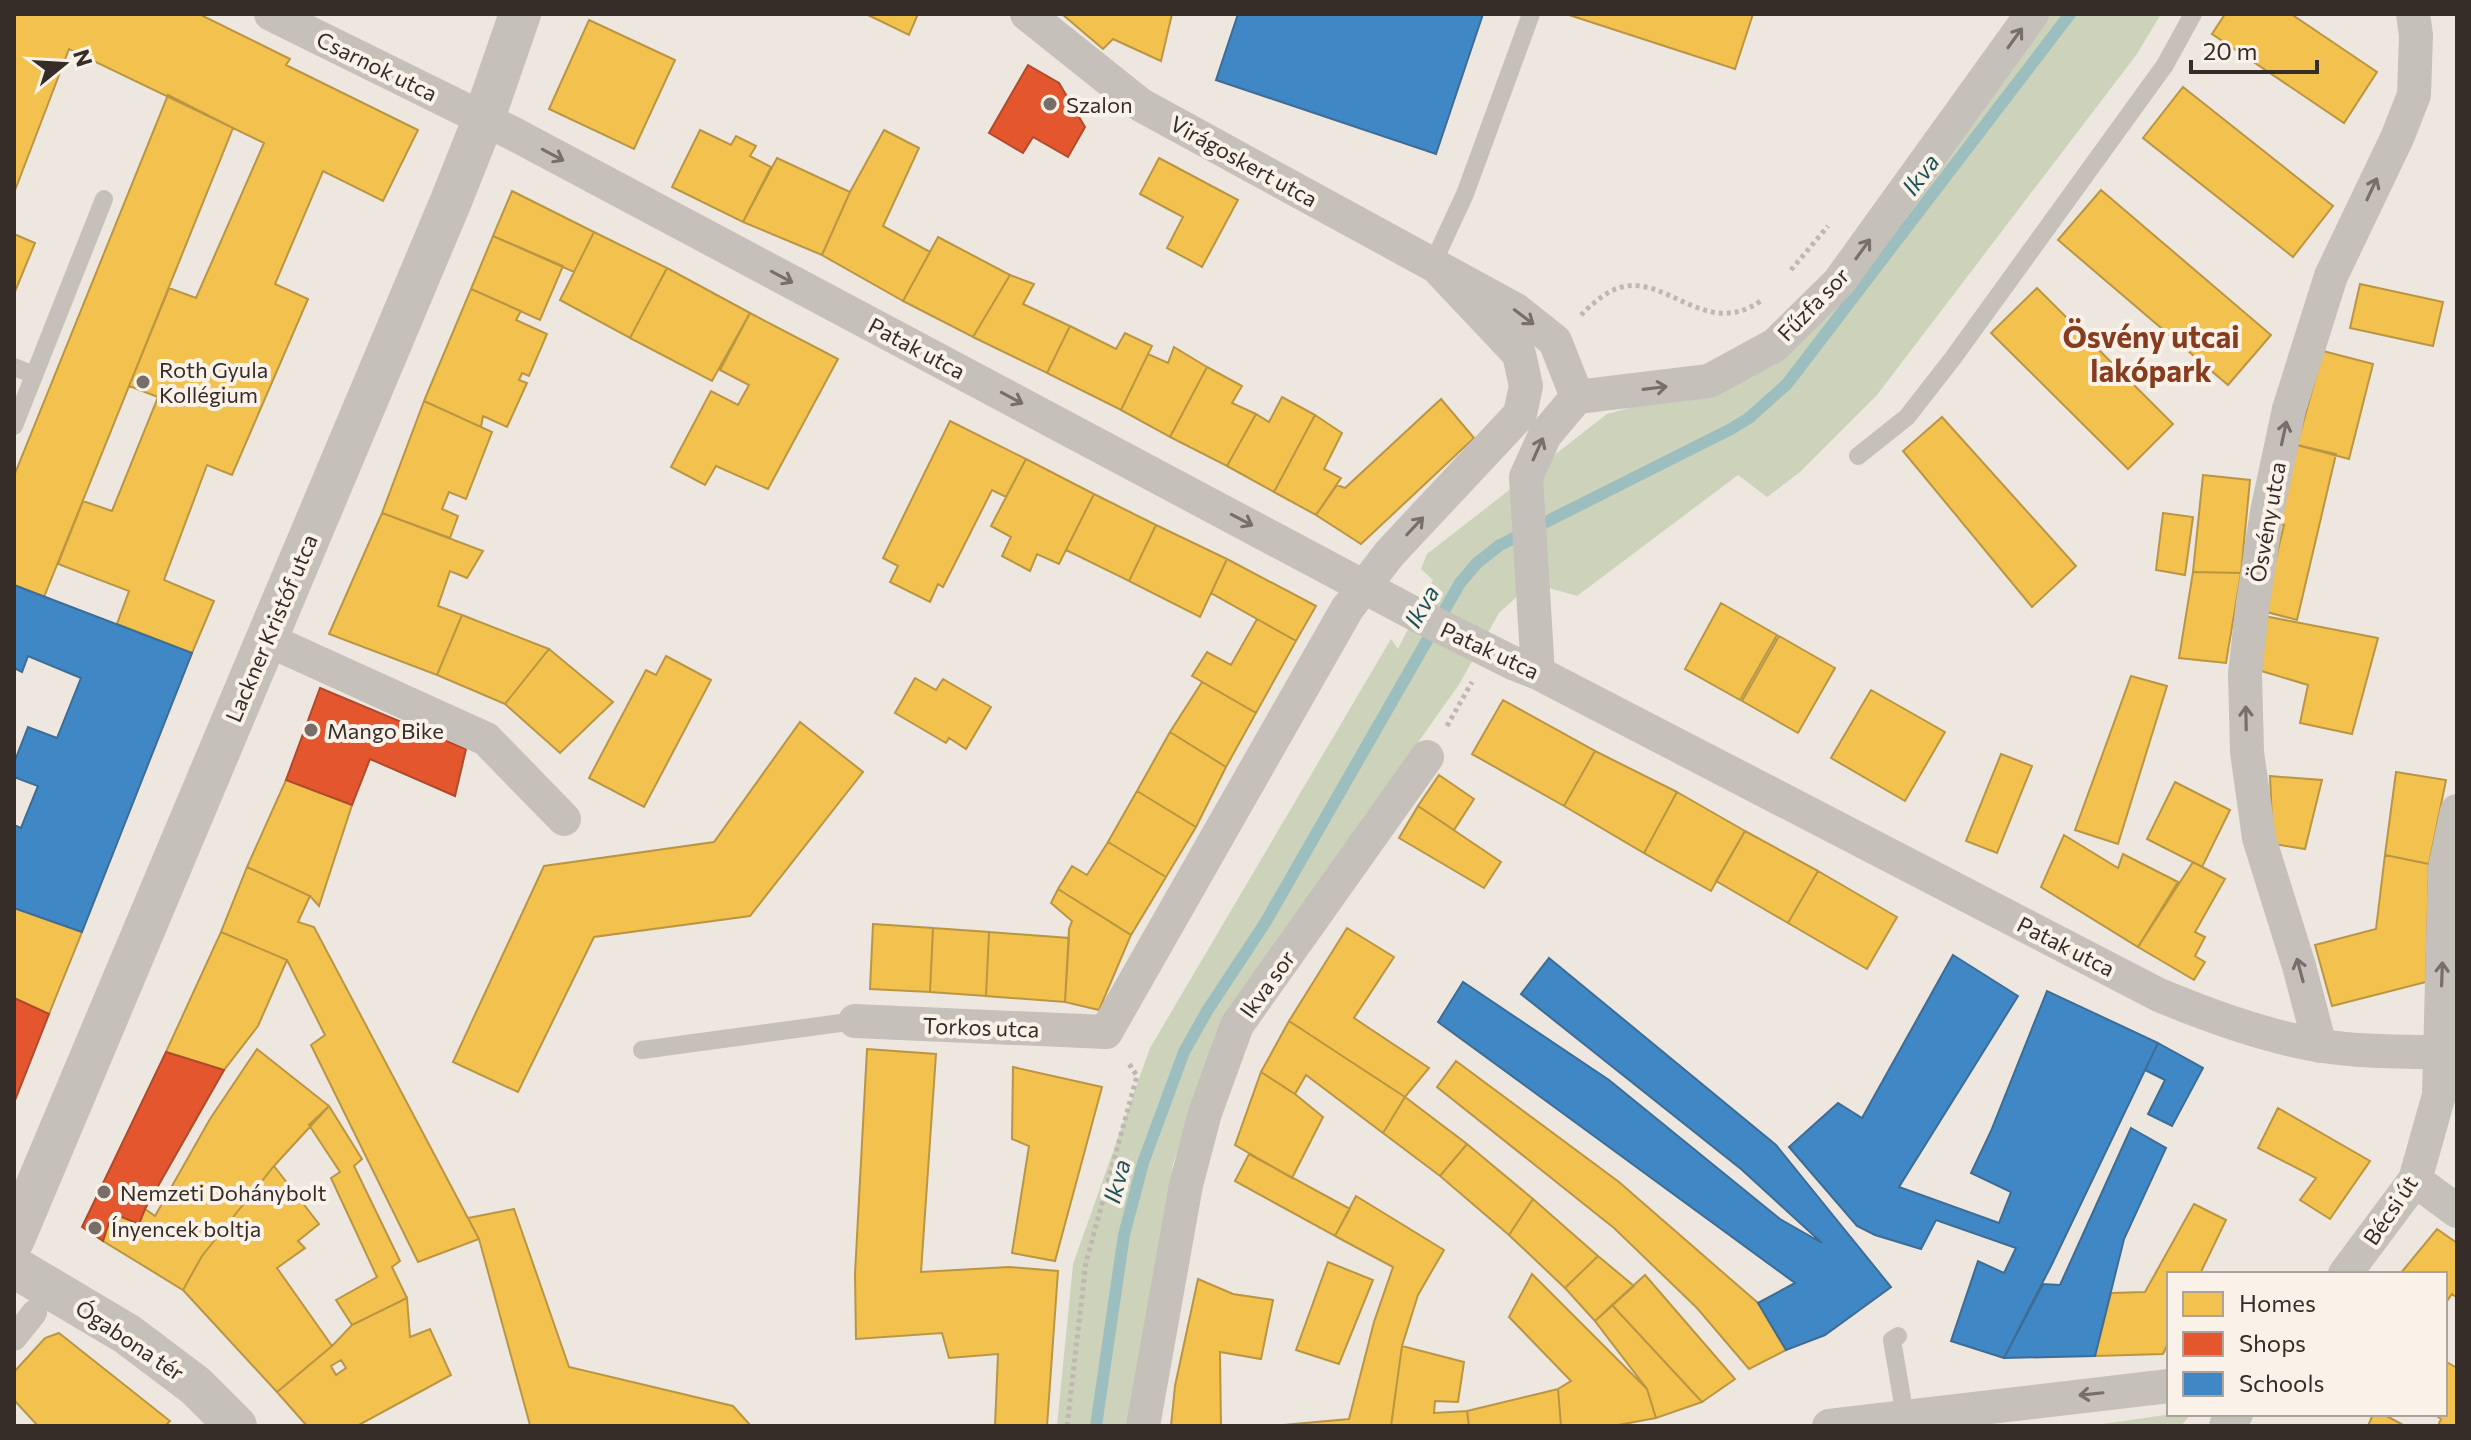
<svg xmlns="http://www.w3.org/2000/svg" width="2471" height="1440" viewBox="0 0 2471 1440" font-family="Commissioner,sans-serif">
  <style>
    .green { fill: #cdd3ba }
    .homes { fill: #f2c14e; stroke: #ba9543; stroke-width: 2; fill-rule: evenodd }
    .shops { fill: #e4572e; stroke: #b04a2c; stroke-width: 2 }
    .schools { fill: #3f88c5; stroke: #3d6d96; stroke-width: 2 }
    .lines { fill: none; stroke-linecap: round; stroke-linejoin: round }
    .stream { stroke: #9cbebe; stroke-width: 12 }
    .path { stroke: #bfb8b2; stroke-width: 5; stroke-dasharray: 4 4; stroke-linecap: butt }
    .service { stroke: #c6c0ba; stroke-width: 18 }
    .pedestrian { stroke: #c6c0ba; stroke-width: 26 }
    .minor { stroke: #c6c0ba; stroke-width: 34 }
    .tertiary { stroke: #c6c0ba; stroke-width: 42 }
    .oneway { stroke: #776f6a }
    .poi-dot { fill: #776e68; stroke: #faf2e8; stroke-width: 3 }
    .labels { text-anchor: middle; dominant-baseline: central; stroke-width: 8; stroke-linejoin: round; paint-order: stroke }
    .street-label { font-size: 22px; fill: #372d28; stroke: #faf2e8 }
    .poi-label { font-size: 22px; fill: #372d28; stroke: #faf2e8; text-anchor: start }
    .water-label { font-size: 24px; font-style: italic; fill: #1c5359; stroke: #faf2e8 }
    .district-label { font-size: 30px; font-weight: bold; fill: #873c1f; stroke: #faf2e8 }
  </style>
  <rect width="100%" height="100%" fill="#ede7e0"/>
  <path class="green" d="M 2022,14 L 2161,14 L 2137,54 L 1877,395 L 1800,472 L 1767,497 L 1738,475 L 1577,596 L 1532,583 L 1499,613 L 1460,683 L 1221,1021 L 1173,1164 L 1133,1426 L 1057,1426 L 1073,1264 L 1150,1048 L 1391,639 L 1398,649 L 1433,580 L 1421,569 L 1427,554 L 1607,414 L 1723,382 L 1785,342 Z
    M 2172,1414 L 2191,1414 L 2181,1426 L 2089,1426 Z"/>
  <path class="homes" d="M 14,14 L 199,14 L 290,59 L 286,65 L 418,130 L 383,201 L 323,171 L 275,284 L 308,299 L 232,475 L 207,465 L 164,580 L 214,601 L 192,653 L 117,624 L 129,591 L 58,564 L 83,501 L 112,511 L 158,397 L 129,386 L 169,288 L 196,298 L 264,143 L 69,49 L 14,193 Z
    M 866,14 L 918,14 L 909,35 Z
    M 1062,14 L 1172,14 L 1161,61 L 1113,39 L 1103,49 Z
    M 1566,14 L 1753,14 L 1735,69 Z
    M 2225,14 L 2291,14 L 2377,72 L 2344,123 L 2212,34 Z
    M 589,20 L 675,60 L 634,149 L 549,109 Z
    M 2183,87 L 2333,206 L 2293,257 L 2143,138 Z
    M 168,95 L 233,128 L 44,597 L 14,585 L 14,476 Z
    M 700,130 L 731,145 L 736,136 L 756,146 L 750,156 L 771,167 L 743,222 L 672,187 Z
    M 884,130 L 919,148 L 883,226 L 930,252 L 903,301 L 822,255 L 850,192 Z
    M 777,158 L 850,192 L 822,255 L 743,222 Z
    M 1159,158 L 1238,200 L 1202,267 L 1167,248 L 1183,217 L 1140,194 Z
    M 2101,190 L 2271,335 L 2228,385 L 2058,240 Z
    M 512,191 L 594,232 L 574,272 L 493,236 Z
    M 594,232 L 667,268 L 630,338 L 560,300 Z
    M 14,234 L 35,243 L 14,294 Z
    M 493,236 L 563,266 L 540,320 L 471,289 Z
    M 938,237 L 1010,275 L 973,337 L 903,301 Z
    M 667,268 L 750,313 L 712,381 L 630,338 Z
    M 1010,275 L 1034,284 L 1023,304 L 1070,326 L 1047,373 L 973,337 Z
    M 2360,284 L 2443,302 L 2433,346 L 2350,328 Z
    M 2037,288 L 2173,424 L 2128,469 L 1991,333 Z
    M 471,289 L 521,311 L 516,320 L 547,334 L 529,376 L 522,373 L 519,380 L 527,383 L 507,427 L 483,416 L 481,427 L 424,401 Z
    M 750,313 L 838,359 L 768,489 L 716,466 L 705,485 L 671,467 L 711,391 L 738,405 L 749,385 L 720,370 Z
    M 1070,326 L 1116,349 L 1125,333 L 1152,346 L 1121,410 L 1047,373 Z
    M 1174,347 L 1207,367 L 1170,437 L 1121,410 L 1148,354 L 1168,363 Z
    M 2323,351 L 2373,364 L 2349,459 L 2297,445 Z
    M 1207,367 L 1242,386 L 1232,403 L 1256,414 L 1227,466 L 1170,437 Z
    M 1282,397 L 1315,415 L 1274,492 L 1227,466 L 1256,414 L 1269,422 Z
    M 1441,399 L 1474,438 L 1361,544 L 1316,515 L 1337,485 L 1345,488 Z
    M 424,401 L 492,432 L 466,499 L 449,492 L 442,509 L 458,516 L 450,538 L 382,513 Z
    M 1315,415 L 1342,433 L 1324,469 L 1341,478 L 1316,515 L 1274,492 Z
    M 1942,417 L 2076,566 L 2032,607 L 1903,451 Z
    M 950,421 L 1026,459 L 1006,497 L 992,490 L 943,587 L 938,584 L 930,602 L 890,582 L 898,566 L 883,558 Z
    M 2297,445 L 2336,454 L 2297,620 L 2263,611 L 2284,525 L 2279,524 Z
    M 1026,459 L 1094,494 L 1059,564 L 1037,554 L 1030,571 L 1002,556 L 1011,537 L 991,526 Z
    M 2203,475 L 2250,480 L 2241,573 L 2193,572 Z
    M 1094,494 L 1156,525 L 1129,581 L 1066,550 Z
    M 382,513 L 483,551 L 467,578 L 450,571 L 438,606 L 462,615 L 437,675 L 329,634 Z
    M 2163,513 L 2193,517 L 2185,575 L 2156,570 Z
    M 1156,525 L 1227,559 L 1200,617 L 1129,581 Z
    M 1227,559 L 1316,606 L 1296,641 L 1211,593 Z
    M 2193,572 L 2241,573 L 2226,663 L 2179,658 Z
    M 1721,603 L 1777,635 L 1740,700 L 1685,669 Z
    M 462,615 L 549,649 L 505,704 L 437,675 Z
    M 2264,616 L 2378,638 L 2352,734 L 2300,723 L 2308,685 L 2258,670 Z
    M 1257,619 L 1296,641 L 1256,713 L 1192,676 L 1207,652 L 1231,665 Z
    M 1779,636 L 1835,668 L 1798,733 L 1742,701 Z
    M 549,649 L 613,702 L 560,753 L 505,704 Z
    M 666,656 L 711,680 L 644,807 L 589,778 L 646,670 L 656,675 Z
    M 2131,676 L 2167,686 L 2118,844 L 2075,830 Z
    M 915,678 L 936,690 L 943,679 L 991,707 L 966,749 L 949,738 L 946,743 L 895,713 Z
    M 1202,682 L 1256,713 L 1226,767 L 1170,732 Z
    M 1871,690 L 1945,732 L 1905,801 L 1831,758 Z
    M 1503,700 L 1595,751 L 1564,806 L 1472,754 Z
    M 800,722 L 863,772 L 750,916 L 594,937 L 518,1092 L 453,1062 L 544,866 L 714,842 Z
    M 1170,732 L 1226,767 L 1196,827 L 1137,791 Z
    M 1595,751 L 1677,792 L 1644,853 L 1564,806 Z
    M 2001,754 L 2032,766 L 1997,853 L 1966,841 Z
    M 2396,772 L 2446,780 L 2429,864 L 2385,855 Z
    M 1439,775 L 1474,799 L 1454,830 L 1418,806 Z
    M 2270,776 L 2322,780 L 2305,849 L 2273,844 Z
    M 286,780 L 352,805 L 319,906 L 310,896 L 247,867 Z
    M 2175,782 L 2230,810 L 2202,867 L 2147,839 Z
    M 1137,791 L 1196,827 L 1166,877 L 1108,842 Z
    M 1677,792 L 1745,831 L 1711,891 L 1644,853 Z
    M 1418,806 L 1501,862 L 1484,888 L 1399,838 Z
    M 1745,831 L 1818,871 L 1788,923 L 1716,881 Z
    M 2064,835 L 2118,868 L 2123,854 L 2178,882 L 2138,947 L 2041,887 Z
    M 1108,842 L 1166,877 L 1131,935 L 1058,889 L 1072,866 L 1087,875 Z
    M 2385,855 L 2429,864 L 2426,982 L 2332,1006 L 2315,945 L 2376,929 Z
    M 2193,862 L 2225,879 L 2195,932 L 2205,937 L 2195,956 L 2205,962 L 2194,980 L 2138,947 Z
    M 247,867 L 310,896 L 298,922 L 314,927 L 479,1239 L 418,1262 L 311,1045 L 325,1035 L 287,960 L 221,932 Z
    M 1818,871 L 1897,917 L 1867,969 L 1788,923 Z
    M 1058,889 L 1131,935 L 1099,1010 L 1065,1002 L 1069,929 L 1072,921 L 1051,903 Z
    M 14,908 L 82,932 L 49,1014 L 14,998 Z
    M 873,924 L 933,928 L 930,992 L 870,989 Z
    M 933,928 L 989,932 L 986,996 L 930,992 Z
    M 1347,928 L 1394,957 L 1354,1018 L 1429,1068 L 1405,1097 L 1289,1021 Z
    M 221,932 L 287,960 L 258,1026 L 224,1070 L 166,1052 Z
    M 989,932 L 1069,938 L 1065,1002 L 986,996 Z
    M 1289,1021 L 1405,1097 L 1383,1133 L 1306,1075 L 1295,1094 L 1261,1072 Z
    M 257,1049 L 329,1106 L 274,1166 L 202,1256 L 183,1290 L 103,1241 L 112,1213 L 139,1224 L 145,1209 L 155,1216 L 210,1119 Z
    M 867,1049 L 936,1054 L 921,1272 L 1009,1267 L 1058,1271 L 1047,1426 L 995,1426 L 998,1354 L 949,1358 L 942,1333 L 856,1339 L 855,1274 Z
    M 1456,1061 L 1619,1182 L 1758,1303 L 1786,1350 L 1749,1369 L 1697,1308 L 1614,1228 L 1437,1087 Z
    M 1013,1067 L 1102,1087 L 1055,1261 L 1012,1253 L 1029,1146 L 1012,1139 Z
    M 1261,1072 L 1295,1094 L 1323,1117 L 1292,1178 L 1235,1145 Z
    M 1405,1097 L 1467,1144 L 1440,1176 L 1383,1133 Z
    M 329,1106 L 362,1159 L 354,1166 L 400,1261 L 392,1267 L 407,1298 L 352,1325 L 336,1300 L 377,1277 L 331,1178 L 340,1172 L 309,1125 Z
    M 2278,1108 L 2370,1161 L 2330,1219 L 2300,1200 L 2316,1178 L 2258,1148 Z
    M 1467,1144 L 1533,1199 L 1509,1235 L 1440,1176 Z
    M 1249,1154 L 1350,1209 L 1335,1236 L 1235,1181 Z
    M 274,1166 L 319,1224 L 298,1241 L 305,1248 L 277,1268 L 332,1346 L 277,1392 L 183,1290 L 202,1256 Z
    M 1356,1196 L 1444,1250 L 1418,1295 L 1402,1346 L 1391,1426 L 1272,1426 L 1349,1419 L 1374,1322 L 1393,1267 L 1335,1236 Z
    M 1533,1199 L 1598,1256 L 1565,1288 L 1509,1235 Z
    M 2194,1204 L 2226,1220 L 2200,1274 L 2169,1274 L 2169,1341 L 2163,1354 L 2095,1356 L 2111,1293 L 2145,1292 Z
    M 514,1209 L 569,1367 L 733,1406 L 751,1426 L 530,1425 L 479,1239 L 468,1218 Z
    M 2437,1229 L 2457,1243 L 2457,1298 L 2452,1294 L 2445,1304 L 2445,1274 L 2400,1274 Z
    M 1598,1256 L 1634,1286 L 1595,1321 L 1565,1288 Z
    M 1328,1262 L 1373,1280 L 1339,1364 L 1296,1350 Z
    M 1532,1274 L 1647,1389 L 1656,1418 L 1613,1426 L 1561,1426 L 1558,1389 L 1571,1381 L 1509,1317 Z
    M 1645,1275 L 1735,1379 L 1702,1402 L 1612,1305 Z
    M 1198,1279 L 1233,1294 L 1273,1300 L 1261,1359 L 1220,1352 L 1221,1426 L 1171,1426 L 1175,1386 Z
    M 407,1298 L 410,1337 L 430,1329 L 451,1375 L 357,1426 L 307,1426 L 277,1392 L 332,1346 L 352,1325 ZM 341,1360 L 346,1368 L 336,1375 L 331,1366 Z
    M 1612,1305 L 1702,1402 L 1656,1418 L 1647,1389 L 1595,1321 Z
    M 59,1333 L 170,1421 L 165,1426 L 38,1426 L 14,1400 L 14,1372 L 45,1338 Z
    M 1402,1346 L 1464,1362 L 1458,1402 L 1435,1401 L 1434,1413 L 1467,1411 L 1469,1426 L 1391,1426 Z
    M 2445,1361 L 2457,1368 L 2457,1426 L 2438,1426 L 2441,1419 L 2434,1414 L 2445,1414 Z
    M 1558,1389 L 1561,1426 L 1469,1426 L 1467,1411 Z
    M 2373,1414 L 2383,1414 L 2405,1426 L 2368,1426 Z"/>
  <path class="shops" d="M 1028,65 L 1059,83 L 1085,127 L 1068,157 L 1033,137 L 1023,153 L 989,133 Z
    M 320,688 L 466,749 L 455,796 L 370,759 L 352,805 L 286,780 Z
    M 14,998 L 49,1014 L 14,1103 Z
    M 166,1052 L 224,1070 L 145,1209 L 139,1224 L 112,1213 L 103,1241 L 82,1227 Z"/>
  <path class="schools" d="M 1238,14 L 1483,14 L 1436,154 L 1216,80 Z
    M 14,585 L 192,653 L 82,932 L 14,908 L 14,825 L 21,828 L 38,786 L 14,777 L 14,763 L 28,727 L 57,738 L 81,678 L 28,656 L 22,672 L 14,668 Z
    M 1953,955 L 2018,996 L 1899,1187 L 1999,1223 L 2011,1192 L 1971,1173 L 1991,1131 L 2047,991 L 2158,1043 L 2052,1264 L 2004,1358 L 1951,1341 L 1978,1261 L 2004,1273 L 2016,1248 L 1936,1220 L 1921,1249 L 1875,1235 L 1857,1226 L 1789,1147 L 1838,1103 L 1862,1118 Z
    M 1549,958 L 1776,1145 L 1891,1287 L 1825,1335 L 1786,1350 L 1758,1303 L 1795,1283 L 1438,1022 L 1463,982 L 1609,1080 L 1780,1219 L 1822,1243 L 1741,1169 L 1521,994 Z
    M 2158,1043 L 2203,1068 L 2172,1126 L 2148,1114 L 2165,1080 L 2145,1070 Z
    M 2131,1128 L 2166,1148 L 2124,1239 L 2095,1356 L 2004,1358 L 2043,1284 L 2060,1285 Z"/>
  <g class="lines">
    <path class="stream" d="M 1096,1426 L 1124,1235 L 1143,1163 L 1184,1052 L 1207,1011 L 1265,923 L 1460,583 L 1477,563 L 1500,545 L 1731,429 L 1749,418 L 1787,384 L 2070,14"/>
    <path class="path" d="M 1791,270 L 1828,226
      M 1581,315 C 1592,304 1606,291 1622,287 C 1667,275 1707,340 1762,300
      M 1447,726 L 1472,682
      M 1067,1426 L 1086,1262 L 1137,1076 L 1128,1062"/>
    <path class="service" d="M 1433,263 L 1465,194 L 1531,14
      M 14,367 L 34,375
      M 14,426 L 104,199
      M 1858,456 L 1907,417 L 1953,358 L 2165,65 L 2193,14
      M 642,1050 L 855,1021
      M 1898,1336 L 1892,1340 L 1905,1416"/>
    <path class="pedestrian" d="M 14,1338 L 34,1313"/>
    <path class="minor" d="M 271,14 L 514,134 L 1413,613 L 1515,664 L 1538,673 L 2159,995 C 2207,1015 2271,1038 2323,1046 C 2367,1053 2412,1051 2457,1053
      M 1027,14 L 1141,105 L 1516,310 L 1555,341 L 1577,397
      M 266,639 L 486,739 L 564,819
      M 1538,673 L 1526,477 L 1545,435 L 1577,397 L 1709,381 L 1775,345 L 1839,282 L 2032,14
      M 855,1021 L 1106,1032 L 1347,609 L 1390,553 L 1520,414 L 1526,386 L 1519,354 L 1433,263
      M 2320,1046 L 2299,966 L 2259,838 L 2247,752 L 2245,673 L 2253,603 L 2267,512 L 2289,409 L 2331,276 L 2397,138 L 2414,95 L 2416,35 L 2413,14
      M 2415,1180 L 2457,1211
      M 2345,1274 L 2415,1180 L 2439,1095 L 2445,868 L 2457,811
      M 1143,1426 L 1186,1185 L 1205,1113 L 1237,1025 L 1427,757
      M 1829,1426 L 2169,1386
      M 2226,1426 L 2236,1414"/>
    <path class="tertiary" d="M 14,1239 L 451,201 L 484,118 L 520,14
      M 14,1267 L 127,1334 L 196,1386 L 236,1426"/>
  </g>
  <defs><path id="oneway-shaft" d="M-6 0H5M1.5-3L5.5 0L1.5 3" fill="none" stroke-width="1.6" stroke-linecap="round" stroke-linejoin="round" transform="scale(2)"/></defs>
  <g class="oneway">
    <use href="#oneway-shaft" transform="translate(2015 38) rotate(-54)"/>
    <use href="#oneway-shaft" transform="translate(553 155) rotate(28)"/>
    <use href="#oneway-shaft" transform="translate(2372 189) rotate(-65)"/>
    <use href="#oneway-shaft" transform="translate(1863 249) rotate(-54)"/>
    <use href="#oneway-shaft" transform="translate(782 277) rotate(28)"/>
    <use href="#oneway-shaft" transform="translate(1524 317) rotate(37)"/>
    <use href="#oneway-shaft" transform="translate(1655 388) rotate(-7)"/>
    <use href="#oneway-shaft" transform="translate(1012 398) rotate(28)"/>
    <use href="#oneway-shaft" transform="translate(2284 433) rotate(-78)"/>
    <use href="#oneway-shaft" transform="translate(1538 449) rotate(-66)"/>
    <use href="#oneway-shaft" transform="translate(1242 520) rotate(28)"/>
    <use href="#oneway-shaft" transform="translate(1415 526) rotate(-47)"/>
    <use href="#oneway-shaft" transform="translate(2246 718) rotate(-91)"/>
    <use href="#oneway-shaft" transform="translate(2300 970) rotate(-105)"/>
    <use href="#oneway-shaft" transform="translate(2442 974) rotate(-88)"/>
    <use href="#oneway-shaft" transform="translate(2091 1394) rotate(174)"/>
  </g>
  <g class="poi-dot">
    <circle cx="1050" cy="104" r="8"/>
    <circle cx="143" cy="382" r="8"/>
    <circle cx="311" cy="730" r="8"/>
    <circle cx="104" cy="1192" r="8"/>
    <circle cx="95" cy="1228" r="8"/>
  </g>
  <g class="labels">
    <g class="street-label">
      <text transform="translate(377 66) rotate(26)">Csarnok utca</text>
      <text transform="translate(1244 161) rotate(29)">Virágoskert utca</text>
      <text transform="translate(1813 304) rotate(-46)">Fűzfa sor</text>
      <text transform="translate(917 348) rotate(28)">Patak utca</text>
      <text transform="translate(2267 522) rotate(-80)">Ösvény utca</text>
      <text transform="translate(271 628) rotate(-67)">Lackner Kristóf utca</text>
      <text transform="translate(1490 650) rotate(25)">Patak utca</text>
      <text transform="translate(2066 946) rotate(27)">Patak utca</text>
      <text transform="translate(1267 984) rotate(-54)">Ikva sor</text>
      <text transform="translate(981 1027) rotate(2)">Torkos utca</text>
      <text transform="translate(2390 1210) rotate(-56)">Bécsi út</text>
      <text transform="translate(130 1340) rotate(34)">Ógabona tér</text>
    </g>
    <g class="poi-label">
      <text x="1066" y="104">Szalon</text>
      <text x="159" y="369">Roth Gyula<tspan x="159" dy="25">Kollégium</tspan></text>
      <text x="327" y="730">Mango Bike</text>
      <text x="120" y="1192">Nemzeti Dohánybolt</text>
      <text x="111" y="1228">Ínyencek boltja</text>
    </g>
    <g class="water-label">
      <text transform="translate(1920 174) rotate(-53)">Ikva</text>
      <text transform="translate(1421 606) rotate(-60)">Ikva</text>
      <text transform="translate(1116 1181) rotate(-75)">Ikva</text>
    </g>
    <g class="district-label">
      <text x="2151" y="335">Ösvény utcai<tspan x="2151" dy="34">lakópark</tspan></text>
    </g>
  </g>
  <rect width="2471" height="1440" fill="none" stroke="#372d28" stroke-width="32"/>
  <rect x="2167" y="1272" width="280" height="144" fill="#faf2e8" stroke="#aca39b" stroke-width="2"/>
  <rect x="2183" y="1292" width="40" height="24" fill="#f2c14e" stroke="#aca39b" stroke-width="2"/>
  <text x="2239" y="1312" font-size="24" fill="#372d28">Homes</text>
  <rect x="2183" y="1332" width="40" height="24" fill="#e4572e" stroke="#aca39b" stroke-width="2"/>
  <text x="2239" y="1352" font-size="24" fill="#372d28">Shops</text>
  <rect x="2183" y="1372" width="40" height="24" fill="#3f88c5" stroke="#aca39b" stroke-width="2"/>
  <text x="2239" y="1392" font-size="24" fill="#372d28">Schools</text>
  <g transform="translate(64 64) rotate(72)" stroke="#faf2e8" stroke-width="6" paint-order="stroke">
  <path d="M0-6L14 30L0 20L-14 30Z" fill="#372d28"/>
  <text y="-12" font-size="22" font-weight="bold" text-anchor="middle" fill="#372d28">N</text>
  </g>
  <path d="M2191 60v12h126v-12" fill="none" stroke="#372d28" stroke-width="4"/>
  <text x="2203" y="60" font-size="24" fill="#372d28" stroke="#faf2e8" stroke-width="6" paint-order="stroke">20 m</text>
</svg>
